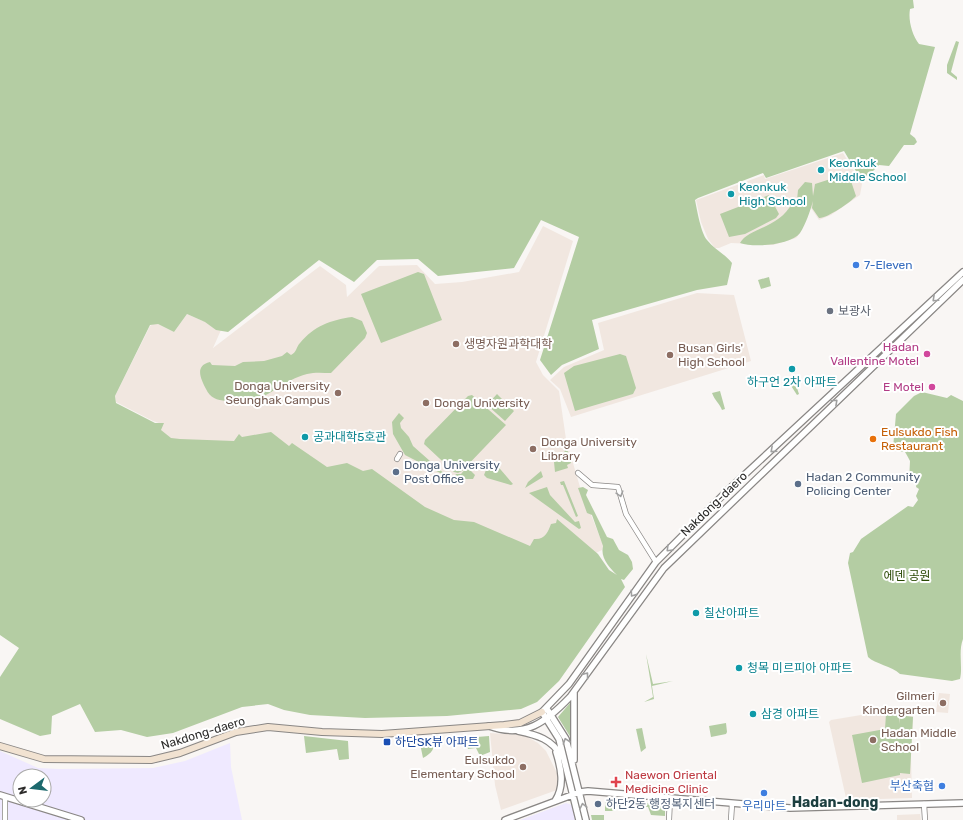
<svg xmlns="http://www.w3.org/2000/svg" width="963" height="820" viewBox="0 0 963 820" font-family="Rubik,'Noto Sans KR',sans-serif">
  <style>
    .industrial { fill: #efe9ff; fill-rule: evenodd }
    .built { fill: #f1e7e0 }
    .green { fill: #b4cda3 }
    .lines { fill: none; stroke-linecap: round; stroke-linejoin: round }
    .minor-casing { stroke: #8a8785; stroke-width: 6 }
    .tertiary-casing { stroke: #8a8785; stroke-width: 8 }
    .secondary-casing { stroke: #8a8785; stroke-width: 8 }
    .minor { stroke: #fff; stroke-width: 4.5 }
    .tertiary { stroke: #fff; stroke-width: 5.5 }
    .secondary { stroke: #f1e2d1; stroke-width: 6 }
    .oneway { stroke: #a0a0a0 }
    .culture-dot { fill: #0f9aa8; stroke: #fff; stroke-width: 1.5 }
    .shop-dot { fill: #3f7fe0; stroke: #fff; stroke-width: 1.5 }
    .worship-dot { fill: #6b7280; stroke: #fff; stroke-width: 1.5 }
    .education-dot { fill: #8d6e63; stroke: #fff; stroke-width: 1.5 }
    .hotel-dot { fill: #d1479c; stroke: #fff; stroke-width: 1.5 }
    .food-dot { fill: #e8710a; stroke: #fff; stroke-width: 1.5 }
    .service-dot { fill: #5c6f8a; stroke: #fff; stroke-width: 1.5 }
    .transit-dot { fill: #1a4fb4; stroke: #fff; stroke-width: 1.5 }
    .health-dot { fill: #e0444e; stroke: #fff; stroke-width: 1.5 }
    .labels { text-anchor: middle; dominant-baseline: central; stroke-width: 4; stroke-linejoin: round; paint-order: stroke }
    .culture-label { font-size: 12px; fill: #0d838f; stroke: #fff; text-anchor: start }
    .shop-label { font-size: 12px; fill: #366cbe; stroke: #fff; text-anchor: start }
    .worship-label { font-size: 12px; fill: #5b616d; stroke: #fff; text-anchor: start }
    .education-label { font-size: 12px; fill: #785e54; stroke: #fff; text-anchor: start }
    .hotel-label { font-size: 12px; fill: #b23c85; stroke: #fff; text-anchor: end }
    .food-label { font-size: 12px; fill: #c56008; stroke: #fff; text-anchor: start }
    .service-label { font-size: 12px; fill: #4e5e75; stroke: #fff; text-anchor: start }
    .street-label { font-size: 12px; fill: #2d2c2b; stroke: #fff }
    .park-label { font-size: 12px; fill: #294803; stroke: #fff }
    .transit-label { font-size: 12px; fill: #164399; stroke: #fff; text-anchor: start }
    .health-label { font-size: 12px; fill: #be3a42; stroke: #fff; text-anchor: start }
    .quarter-label { font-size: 14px; font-weight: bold; fill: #1c3f40; stroke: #fff }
  </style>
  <rect width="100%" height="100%" fill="#f9f6f4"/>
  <path class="industrial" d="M 230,743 L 231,767 L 242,820 L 0,820 L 0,751 L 38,768 L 59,769 L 153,768 L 185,761 ZM 20,776 L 44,776 L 44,800 L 20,800 Z
    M 566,803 L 572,805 L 575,820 L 520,820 Z"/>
  <path class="built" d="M 843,153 L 862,184 L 860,195 L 831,215 L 819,220 L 811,208 L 800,233 L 796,238 L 773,245 L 731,243 L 719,248 L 715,248 L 708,239 L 701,222 L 696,200 L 764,175 L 765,179 Z
    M 543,226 L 573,241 L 536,362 L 543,375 L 559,391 L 566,439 L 580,487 L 603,545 L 602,550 L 573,564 L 233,442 L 194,442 L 170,439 L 160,431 L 162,424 L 153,421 L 116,402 L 115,396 L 150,326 L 153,324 L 158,324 L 174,332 L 187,314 L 203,321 L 205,319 L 221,330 L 213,348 L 320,266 L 346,285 L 347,297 L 379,266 L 417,265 L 435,284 L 462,282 L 519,272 Z
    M 697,293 L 734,295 L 751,361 L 571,417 L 560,389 L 550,380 L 564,367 L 604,350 L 598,323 Z
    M 939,693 L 950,694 L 948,713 L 936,712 Z
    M 879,712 L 913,716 L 911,757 L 912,798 L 848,800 L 846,798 L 829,722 L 831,720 Z
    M 490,733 L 524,735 L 538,743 L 546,751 L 558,775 L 557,790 L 501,810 L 495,785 Z
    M 920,814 L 921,820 L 897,820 L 897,815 Z"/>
  <path class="green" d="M 0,0 L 913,0 L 914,8 L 910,9 C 908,20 912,35 919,44 L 935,47 L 910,134 L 915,138 L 917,142 L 914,145 L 904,145 L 889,166 L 879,165 L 868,176 L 860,178 L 844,151 L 766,178 L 763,173 L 698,198 L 695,200 C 697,210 701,233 707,240 C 714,249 725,254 732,263 L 727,285 L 697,290 L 592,320 L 599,349 L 562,365 L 551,375 L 540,360 L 579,237 L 541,220 L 514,268 L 438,276 L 418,259 L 377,260 L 354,282 L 319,260 L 228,332 L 216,330 L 205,322 L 187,314 L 174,332 L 158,324 L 150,325 L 115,396 L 116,403 L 155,423 L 164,423 L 161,430 L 171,438 L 180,439 L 234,441 L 239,434 L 242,437 L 271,432 L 289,446 L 292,443 L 327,467 L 347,463 L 363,471 L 372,469 L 425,507 L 454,520 L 474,522 L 530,546 L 534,539 C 545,540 548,532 551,524 L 556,523 L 557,519 L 598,554 L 609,570 L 617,575 C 610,568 600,558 603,546 L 592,515 L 587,513 L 578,488 L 583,487 L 588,490 L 586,495 L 607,537 L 613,539 L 619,550 L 628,555 L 632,562 L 633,569 L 624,580 L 621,579 L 625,587 L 559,681 L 537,702 L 521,709 L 447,716 L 365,718 L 310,715 L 284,710 L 268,704 L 242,707 L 173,733 L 147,737 L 121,730 L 95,732 L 80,704 L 52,716 L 51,734 L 40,736 L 0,719 L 0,677 L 19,648 L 0,635 Z
    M 956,41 L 959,42 L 951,72 L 957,77 L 957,80 L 947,73 L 947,65 Z
    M 846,174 L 849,175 L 856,196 C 851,202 826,219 819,218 L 812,208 L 813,201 C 810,211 806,224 800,233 C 791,245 754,248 740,243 C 748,228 780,228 792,203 L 797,200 L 798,190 L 805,182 L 812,183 L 813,196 L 815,184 Z
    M 769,195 L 779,214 L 776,218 L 745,234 L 729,237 L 720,214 Z
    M 418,272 L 424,274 L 442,320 L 381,343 L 361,294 Z
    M 769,277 L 771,286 L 761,289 L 758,280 Z
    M 352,317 L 362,321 L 367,333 L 365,338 L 331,373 C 323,373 315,372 307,374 C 274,383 267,407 226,401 C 217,400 210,398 206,389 C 201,379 194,366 210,362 L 212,365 L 235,366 L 243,362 L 264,361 L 282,356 L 287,352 L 291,355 C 297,352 296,347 300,343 C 314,326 331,320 352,317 Z
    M 620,354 L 626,356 L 636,388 L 633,394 L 575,411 L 564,373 L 574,366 Z
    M 794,378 L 794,379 L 799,394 L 797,395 L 788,381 Z
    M 720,391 L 725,409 L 722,410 C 720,404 715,401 712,393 Z
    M 922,392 L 947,398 L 951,395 L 963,401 L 963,639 C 958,652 963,667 960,679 L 952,681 L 900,674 C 892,666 875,664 868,657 L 848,563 L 850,553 L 853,552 L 861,539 L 908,506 L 913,507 L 918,500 L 916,496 L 919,489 L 916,487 L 917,481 C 907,477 910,469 910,461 C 909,459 907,455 905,452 L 897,451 L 893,448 L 896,414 L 914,396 Z
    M 497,394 L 514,411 L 505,421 L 487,405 Z
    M 472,395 L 506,425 L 462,471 L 458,473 L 454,472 L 424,444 L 425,440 L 468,396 Z
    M 399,413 L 404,418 L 400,423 L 401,428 L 409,437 L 413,446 L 448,477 L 405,455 L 393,434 L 392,422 Z
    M 566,445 L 571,463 L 567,465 L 568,468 L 555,472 L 554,462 L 565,451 L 564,447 Z
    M 493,463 L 495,463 L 513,484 L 511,485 L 487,478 L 484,475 L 486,470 Z
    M 467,467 L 475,475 L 473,479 L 453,479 L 456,474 L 461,474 Z
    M 541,471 L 543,477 L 525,488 L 528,482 Z
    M 564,481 L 578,516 L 576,517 L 563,485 L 561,485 L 560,482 Z
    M 547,487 L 550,495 L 575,522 L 579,521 L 581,528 L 579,529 L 529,493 Z
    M 646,654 L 653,684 L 673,681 L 652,686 L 654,699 L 644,702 L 653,697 Z
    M 570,703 L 571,738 L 558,717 Z
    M 886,714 L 899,715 L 900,724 L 900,715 L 913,717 L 910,774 L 900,773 L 900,775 L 862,783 L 852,735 L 885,729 Z
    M 726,723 L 727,732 L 726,734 L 711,737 L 709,726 Z
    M 642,728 L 646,748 L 641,752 L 636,729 Z
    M 304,736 L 348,741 L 349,759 L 339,760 L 337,749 L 306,753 Z
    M 489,736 L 490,752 L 480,756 L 476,748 L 468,749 L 465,738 Z
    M 435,738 C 435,749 432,753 423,758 L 419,739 Z
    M 605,798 L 665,805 L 665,816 L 651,815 L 648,807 L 619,804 L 614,811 L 605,811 Z
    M 591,815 L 604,815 L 604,820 L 592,820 Z"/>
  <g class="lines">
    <defs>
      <path id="minor" d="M 397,459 L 400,454
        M 578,473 L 592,485 L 618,487 L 626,514 L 656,562
        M 5,797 L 5,820
        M 924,804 L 925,820
        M 669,820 L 670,798
        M 731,820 L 732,804"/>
      <path id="tertiary" d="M 574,692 L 574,760
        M 547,709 L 566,739 L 586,820
        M 489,726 C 525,739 546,722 570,697 L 664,568 L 963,280
        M 518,731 C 537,735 552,739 562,757
        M 0,795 L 81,820
        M 555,801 C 565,786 561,768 556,752
        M 505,820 L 580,792 L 588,791 L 790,808 L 963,803
        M 579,820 L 559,739 L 542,712 L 569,684 L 656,562 L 727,491 L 963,272"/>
      <path id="secondary" d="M 0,746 L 44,759 L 151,760 L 180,753 L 236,732 L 268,727 L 322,732 L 382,734 L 504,725 L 520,723 L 542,712"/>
    </defs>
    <use href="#minor" class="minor-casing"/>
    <use href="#tertiary" class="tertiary-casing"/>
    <use href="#secondary" class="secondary-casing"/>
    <use href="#minor" class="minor"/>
    <use href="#tertiary" class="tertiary"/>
    <use href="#secondary" class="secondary"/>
  </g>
  <defs><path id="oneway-chevron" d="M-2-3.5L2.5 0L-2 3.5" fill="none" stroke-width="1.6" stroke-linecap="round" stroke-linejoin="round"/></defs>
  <g class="oneway">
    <use href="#oneway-chevron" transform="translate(935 299) rotate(137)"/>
    <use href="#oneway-chevron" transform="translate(835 402) rotate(-43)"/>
    <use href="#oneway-chevron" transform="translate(773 450) rotate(138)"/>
    <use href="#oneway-chevron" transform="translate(620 494) rotate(73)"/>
    <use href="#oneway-chevron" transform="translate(669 549) rotate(135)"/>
    <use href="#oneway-chevron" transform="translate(633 594) rotate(125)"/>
    <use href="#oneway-chevron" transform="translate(586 675) rotate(-53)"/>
    <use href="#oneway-chevron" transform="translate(566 741) rotate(-109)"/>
    <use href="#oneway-chevron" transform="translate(583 806) rotate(-103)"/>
  </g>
  <g class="culture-dot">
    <circle cx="821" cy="170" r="4"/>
    <circle cx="731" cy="194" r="4"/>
    <circle cx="792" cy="369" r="4"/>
    <circle cx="305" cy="437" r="4"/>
    <circle cx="696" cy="613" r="4"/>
    <circle cx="739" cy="668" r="4"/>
    <circle cx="753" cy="714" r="4"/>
  </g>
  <g class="shop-dot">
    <circle cx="856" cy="265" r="4"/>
    <circle cx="942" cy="786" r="4"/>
    <circle cx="764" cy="793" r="4"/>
  </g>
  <circle class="worship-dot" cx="830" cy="311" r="4"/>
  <g class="education-dot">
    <circle cx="456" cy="344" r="4"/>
    <circle cx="670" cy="355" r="4"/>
    <circle cx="338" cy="393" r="4"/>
    <circle cx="426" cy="403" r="4"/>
    <circle cx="533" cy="449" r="4"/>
    <circle cx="943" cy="703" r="4"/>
    <circle cx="873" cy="740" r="4"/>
    <circle cx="523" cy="767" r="4"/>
  </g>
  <g class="hotel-dot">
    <circle cx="927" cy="354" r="4"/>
    <circle cx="932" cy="387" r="4"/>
  </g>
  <circle class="food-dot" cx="873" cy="439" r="4"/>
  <g class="service-dot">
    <circle cx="396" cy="472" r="4"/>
    <circle cx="798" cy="484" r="4"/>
    <circle cx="598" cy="804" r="4"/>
  </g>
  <rect class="transit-dot" x="383" y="738" width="8" height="8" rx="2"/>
  <path class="health-dot" d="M614 776h4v4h4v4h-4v4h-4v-4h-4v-4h4z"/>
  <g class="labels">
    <g class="culture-label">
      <text x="829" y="163">Keonkuk<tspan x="829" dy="14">Middle School</tspan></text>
      <text x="739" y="187">Keonkuk<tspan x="739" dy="14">High School</tspan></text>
      <text x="792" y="382" text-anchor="middle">하구언 2차 아파트</text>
      <text x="313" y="437">공과대학5호관</text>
      <text x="704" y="613">칠산아파트</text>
      <text x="747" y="668">청목 미르피아 아파트</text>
      <text x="761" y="714">삼경 아파트</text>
    </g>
    <g class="shop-label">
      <text x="864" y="265">7-Eleven</text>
      <text x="934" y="786" text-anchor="end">부산축협</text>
      <text x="764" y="806" text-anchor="middle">우리마트</text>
    </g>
    <g class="worship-label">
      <text x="838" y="311">보광사</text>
    </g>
    <g class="education-label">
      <text x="464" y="344">생명자원과학대학</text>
      <text x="678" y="348">Busan Girls'<tspan x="678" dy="14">High School</tspan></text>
      <text x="330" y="386" text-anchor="end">Donga University<tspan x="330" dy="14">Seunghak Campus</tspan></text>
      <text x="434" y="403">Donga University</text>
      <text x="541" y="442">Donga University<tspan x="541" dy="14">Library</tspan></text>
      <text x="935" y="696" text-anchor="end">Gilmeri<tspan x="935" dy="14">Kindergarten</tspan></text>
      <text x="881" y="733">Hadan Middle<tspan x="881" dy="14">School</tspan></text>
      <text x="515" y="760" text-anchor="end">Eulsukdo<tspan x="515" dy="14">Elementary School</tspan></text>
    </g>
    <g class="hotel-label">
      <text x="919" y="347">Hadan<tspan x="919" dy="14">Vallentine Motel</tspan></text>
      <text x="924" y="387">E Motel</text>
    </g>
    <g class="food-label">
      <text x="881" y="432">Eulsukdo Fish<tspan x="881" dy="14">Restaurant</tspan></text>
    </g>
    <g class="service-label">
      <text x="404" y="465">Donga University<tspan x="404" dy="14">Post Office</tspan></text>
      <text x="806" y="477">Hadan 2 Community<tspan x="806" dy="14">Policing Center</tspan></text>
      <text x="606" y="804">하단2동 행정복지센터</text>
    </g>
    <g class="street-label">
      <text transform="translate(714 504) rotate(-44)">Nakdong-daero</text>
      <text transform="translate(203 733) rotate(-17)">Nakdong-daero</text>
    </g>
    <g class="park-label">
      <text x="907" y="576">에덴 공원</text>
    </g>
    <g class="transit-label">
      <text x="395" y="742">하단SK뷰 아파트</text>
    </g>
    <g class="health-label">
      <text x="625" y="775">Naewon Oriental<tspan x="625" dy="14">Medicine Clinic</tspan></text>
    </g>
    <g class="quarter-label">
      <text x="835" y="802">Hadan-dong</text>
    </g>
  </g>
  <g transform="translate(32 788) rotate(255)"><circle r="19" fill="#ffffff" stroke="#ababaa"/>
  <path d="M0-3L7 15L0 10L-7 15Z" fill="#1c696d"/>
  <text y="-6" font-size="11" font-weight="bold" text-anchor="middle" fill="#2d2c2b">N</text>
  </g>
</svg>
